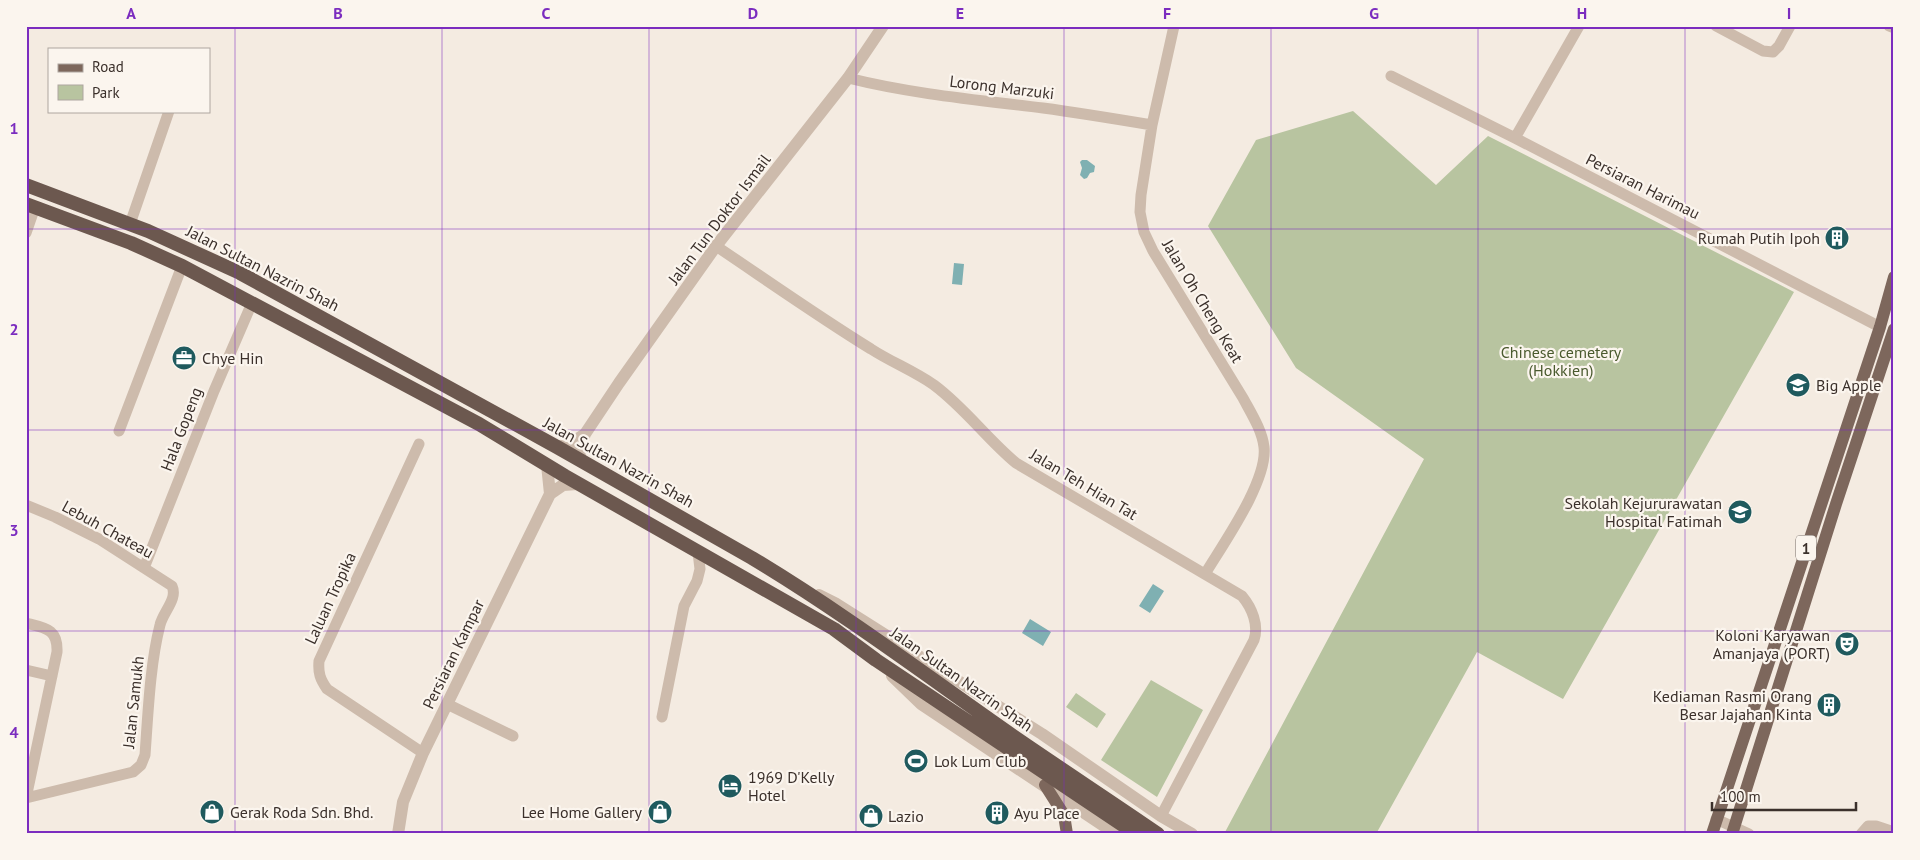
<svg xmlns="http://www.w3.org/2000/svg" width="1920" height="860" viewBox="0 0 1920 860" font-family="'PT Sans',sans-serif">
  <style>
    .green { fill: #b8c4a0 }
    .water { fill: #7fb0b2 }
    .lines { fill: none; stroke-linecap: round; stroke-linejoin: round }
    .minor { stroke: #cdbbac; stroke-width: 11 }
    .tertiary { stroke: #cdbbac; stroke-width: 12 }
    .primary { stroke: #7d675c; stroke-width: 12 }
    .trunk { stroke: #6c584f; stroke-width: 14 }
    .grid { fill: none; stroke: #7b2cbf; stroke-width: 1; stroke-opacity: 0.55 }
    .labels { text-anchor: middle; dominant-baseline: central; stroke-width: 4.5; stroke-linejoin: round; paint-order: stroke }
    .shield { fill: #fbf5ee; stroke: #756b66; stroke-width: 1 }
    .shield-label { font-size: 15px; font-weight: bold; fill: #3b302b }
    .street-label { font-size: 16px; fill: #3b302b; stroke: #fbf5ee }
    .poi-label { font-size: 16px; fill: #3b302b; stroke: #fbf5ee; text-anchor: start }
    .park-label { font-size: 16px; fill: #4a5a2e; stroke: #fbf5ee }
    .neatline { fill: none; stroke: #7b2cbf; stroke-width: 2 }
    .grid-label { font-size: 16px; text-anchor: middle; font-weight: bold; fill: #7b2cbf }
  </style>
  <rect width="100%" height="100%" fill="#f4ebe1"/>
  <path class="green" d="M 1353,111 L 1436,185 L 1488,136 L 1794,292 L 1563,699 L 1477,652 L 1376,834 L 1224,834 L 1424,459 L 1296,368 L 1208,226 L 1256,140 Z
    M 1151,680 L 1203,710 L 1157,797 L 1101,760 Z
    M 1076,693 L 1106,714 L 1097,728 L 1066,707 Z"/>
  <path class="water" d="M 1082,160 L 1087,160 L 1095,166 L 1094,172 L 1090,173 L 1087,178 L 1084,179 L 1080,175 L 1082,168 L 1080,162 Z
    M 954,263 L 964,264 L 962,285 L 952,284 Z
    M 1153,584 L 1164,591 L 1150,613 L 1139,606 Z
    M 1030,619 L 1051,632 L 1043,646 L 1022,633 Z"/>
  <g class="lines">
    <path class="minor" d="M 1174,26 L 1152,125 L 1141,195 L 1140,212 L 1144,232 L 1153,251 L 1243,398 C 1251,413 1262,430 1264,447 C 1268,481 1223,544 1205,574
      M 1716,26 L 1763,51 L 1773,52 L 1779,46 L 1790,26
      M 1889,26 L 1894,28
      M 1391,76 L 1515,138 L 1880,327
      M 848,78 C 912,94 978,100 1043,108 C 1080,113 1116,119 1152,125
      M 1515,138 L 1579,26
      M 130,224 L 169,111
      M 26,233 L 35,207
      M 716,246 C 768,281 819,317 871,349 C 891,362 914,371 934,385 C 965,408 987,439 1016,463 L 1242,596 C 1252,608 1259,625 1254,640 L 1161,816
      M 119,431 L 182,266
      M 419,444 L 319,661 C 318,673 320,679 327,689 L 423,753
      M 26,505 L 55,517 L 99,539 L 172,586 C 178,599 163,612 160,625 C 150,664 148,714 145,755 L 141,765 L 133,772 L 26,798 L 57,652 C 58,629 46,628 26,623
      M 144,568 L 214,391 L 252,303
      M 26,670 L 52,676
      M 447,704 L 513,736
      M 662,717 L 684,606 L 697,581 L 700,569 L 698,552
      M 1716,819 L 1749,834
      M 1861,834 L 1868,826 L 1876,826 L 1894,832"/>
    <path class="tertiary" d="M 557,447 L 570,444 L 585,434
      M 581,461 L 579,451 L 585,434 L 619,383 L 716,246 L 848,78 L 883,26
      M 550,494 L 563,485 L 578,484
      M 819,595 L 835,603 L 1042,734 L 1161,816 L 1192,834
      M 892,676 L 921,704 L 1116,834
      M 398,834 L 403,802 L 423,753 L 550,494 L 547,465"/>
    <path class="primary" d="M 1045,785 L 1064,815 L 1067,834
      M 1712,834 L 1880,327 L 1894,277
      M 1732,834 L 1836,504 L 1894,329"/>
    <path class="trunk" d="M 26,185 L 148,231 L 240,273 L 557,447 L 752,558 C 842,612 927,676 1013,736 C 1061,769 1110,801 1158,834
      M 26,204 L 131,243 L 182,266 L 479,424 L 565,476 L 834,629 L 876,660 L 1136,834"/>
  </g>
  <path class="grid" d="M 235,26 L 235,834M 442,26 L 442,834M 649,26 L 649,834M 856,26 L 856,834M 1064,26 L 1064,834M 1271,26 L 1271,834M 1478,26 L 1478,834M 1685,26 L 1685,834M 26,229 L 1894,229M 26,430 L 1894,430M 26,631 L 1894,631"/>
  <defs>
    <symbol id="building-disc" viewBox="-11 -11 22 22"><circle r="9.5" fill="#1f5a5e" stroke="#fbf5ee"/><path d="M-4-6H4V6H1V3H-1V6H-4ZM-2.5-4.3h1.7v1.8h-1.7ZM.8-4.3h1.7v1.8H.8ZM-2.5-1h1.7V.8h-1.7ZM.8-1h1.7V.8H.8Z" fill="#fff"/></symbol>
    <symbol id="office-disc" viewBox="-11 -11 22 22"><circle r="9.5" fill="#1f5a5e" stroke="#fbf5ee"/><path d="M-6-3h4V-5.5h4V-3h4V5H-6ZM-1-4.5V-3h2v-1.5ZM-6 0V1H6V0Z" fill="#fff"/></symbol>
    <symbol id="school-disc" viewBox="-11 -11 22 22"><circle r="9.5" fill="#1f5a5e" stroke="#fbf5ee"/><path d="M0-5L7-2L0 1L-7-2ZM-4 1L0 2.5L4 1V4Q0 6-4 4Z" fill="#fff"/></symbol>
    <symbol id="university-disc" viewBox="-11 -11 22 22"><circle r="9.5" fill="#1f5a5e" stroke="#fbf5ee"/><path d="M0-5L7-2L0 1L-7-2ZM-4 1L0 2.5L4 1V4Q0 6-4 4Z" fill="#fff"/></symbol>
    <symbol id="theatre-disc" viewBox="-11 -11 22 22"><circle r="9.5" fill="#1f5a5e" stroke="#fbf5ee"/><path d="M-5-5.5Q0-4 5-5.5V0Q5 5 0 6Q-5 5-5 0ZM-3.3-2.5H-1v1.5H-3.3ZM1-2.5H3.3v1.5H1ZM-2.8 1Q0 5.5 2.8 1Z" fill="#fff"/></symbol>
    <symbol id="stadium-disc" viewBox="-11 -11 22 22"><circle r="9.5" fill="#1f5a5e" stroke="#fbf5ee"/><path d="M0-5a6.5 5 0 1 0 0 10a6.5 5 0 1 0 0-10ZM-3.5-1.8h7v3.6h-7Z" fill="#fff"/></symbol>
    <symbol id="hotel-disc" viewBox="-11 -11 22 22"><circle r="9.5" fill="#1f5a5e" stroke="#fbf5ee"/><path d="M-6-4.5h1.5V1H6V5H4.5V3h-9V5H-6ZM-4 0a1.8 1.8 0 1 1 3.6 0ZM.5 0V-2.5h3Q6-2.5 6 0Z" fill="#fff"/></symbol>
    <symbol id="shop-disc" viewBox="-11 -11 22 22"><circle r="9.5" fill="#1f5a5e" stroke="#fbf5ee"/><path d="M-5-2.5h2.3a2.7 3.5 0 0 1 5.4 0H5L5.5 6h-11ZM-1.5-2.5h3a1.5 2.3 0 0 0-3 0Z" fill="#fff"/></symbol>
  </defs>
  <g fill-rule="evenodd">
    <use href="#building-disc" x="1823" y="224" width="28" height="28"/>
    <use href="#office-disc" x="170" y="344" width="28" height="28"/>
    <use href="#school-disc" x="1784" y="371" width="28" height="28"/>
    <use href="#university-disc" x="1726" y="498" width="28" height="28"/>
    <use href="#theatre-disc" x="1833" y="630" width="28" height="28"/>
    <use href="#building-disc" x="1815" y="691" width="28" height="28"/>
    <use href="#stadium-disc" x="902" y="747" width="28" height="28"/>
    <use href="#hotel-disc" x="716" y="772" width="28" height="28"/>
    <use href="#shop-disc" x="198" y="798" width="28" height="28"/>
    <use href="#shop-disc" x="646" y="798" width="28" height="28"/>
    <use href="#building-disc" x="983" y="799" width="28" height="28"/>
    <use href="#shop-disc" x="857" y="802" width="28" height="28"/>
  </g>
  <g class="labels">
    <rect class="shield" x="1796" y="535.5" width="20" height="25" rx="4"/>
    <g class="shield-label">
      <text x="1806" y="548">1</text>
    </g>
    <g class="street-label">
      <text transform="translate(1002 87) rotate(7)">Lorong Marzuki</text>
      <text transform="translate(1643 186) rotate(27)">Persiaran Harimau</text>
      <text transform="translate(719 219) rotate(-53)">Jalan Tun Doktor Ismail</text>
      <text transform="translate(263 268) rotate(27)">Jalan Sultan Nazrin Shah</text>
      <text transform="translate(1203 301) rotate(59)">Jalan Oh Cheng Keat</text>
      <text transform="translate(181 429) rotate(-69)">Hala Gopeng</text>
      <text transform="translate(619 462) rotate(29)">Jalan Sultan Nazrin Shah</text>
      <text transform="translate(1084 484) rotate(31)">Jalan Teh Hian Tat</text>
      <text transform="translate(108 529) rotate(29)">Lebuh Chateau</text>
      <text transform="translate(330 598) rotate(-65)">Laluan Tropika</text>
      <text transform="translate(453 654) rotate(-64)">Persiaran Kampar</text>
      <text transform="translate(962 679) rotate(35)">Jalan Sultan Nazrin Shah</text>
      <text transform="translate(133 702) rotate(-84)">Jalan Samukh</text>
    </g>
    <g class="poi-label">
      <text x="1820" y="238" text-anchor="end">Rumah Putih Ipoh</text>
      <text x="202" y="358">Chye Hin</text>
      <text x="1816" y="385">Big Apple</text>
      <text x="1722" y="503" text-anchor="end">Sekolah Kejururawatan<tspan x="1722" dy="18">Hospital Fatimah</tspan></text>
      <text x="1830" y="635" text-anchor="end">Koloni Karyawan<tspan x="1830" dy="18">Amanjaya (PORT)</tspan></text>
      <text x="1812" y="696" text-anchor="end">Kediaman Rasmi Orang<tspan x="1812" dy="18">Besar Jajahan Kinta</tspan></text>
      <text x="934" y="761">Lok Lum Club</text>
      <text x="748" y="777">1969 D'Kelly<tspan x="748" dy="18">Hotel</tspan></text>
      <text x="230" y="812">Gerak Roda Sdn. Bhd.</text>
      <text x="642" y="812" text-anchor="end">Lee Home Gallery</text>
      <text x="1014" y="813">Ayu Place</text>
      <text x="888" y="816">Lazio</text>
    </g>
    <g class="park-label">
      <text x="1561" y="352">Chinese cemetery<tspan x="1561" dy="18">(Hokkien)</tspan></text>
    </g>
  </g>
  <rect width="1920" height="860" fill="none" stroke="#fbf5ee" stroke-width="55"/>
  <rect x="48" y="48" width="162" height="65" fill="#fbf5ee" stroke="#aea6a0"/>
  <rect x="58" y="64" width="25" height="8" fill="#7d675c" stroke="#aea6a0"/>
  <text x="92" y="72" font-size="15" fill="#3b302b">Road</text>
  <rect x="58" y="85" width="25" height="15" fill="#b8c4a0" stroke="#aea6a0"/>
  <text x="92" y="98" font-size="15" fill="#3b302b">Park</text>
  <path d="M1712 802v8h144v-8" fill="none" stroke="#3b302b" stroke-width="2.5"/>
  <text x="1720" y="802" font-size="15" fill="#3b302b" stroke="#fbf5ee" stroke-width="4" paint-order="stroke">100 m</text>
  <rect x="28" y="28" width="1864" height="804" class="neatline"/>
  <g class="grid-label">
    <text x="131" y="19">A</text>
    <text x="338" y="19">B</text>
    <text x="546" y="19">C</text>
    <text x="753" y="19">D</text>
    <text x="960" y="19">E</text>
    <text x="1167" y="19">F</text>
    <text x="1374" y="19">G</text>
    <text x="1582" y="19">H</text>
    <text x="1789" y="19">I</text>
    <text x="14" y="134">1</text>
    <text x="14" y="335">2</text>
    <text x="14" y="536">3</text>
    <text x="14" y="738">4</text>
  </g>
</svg>
